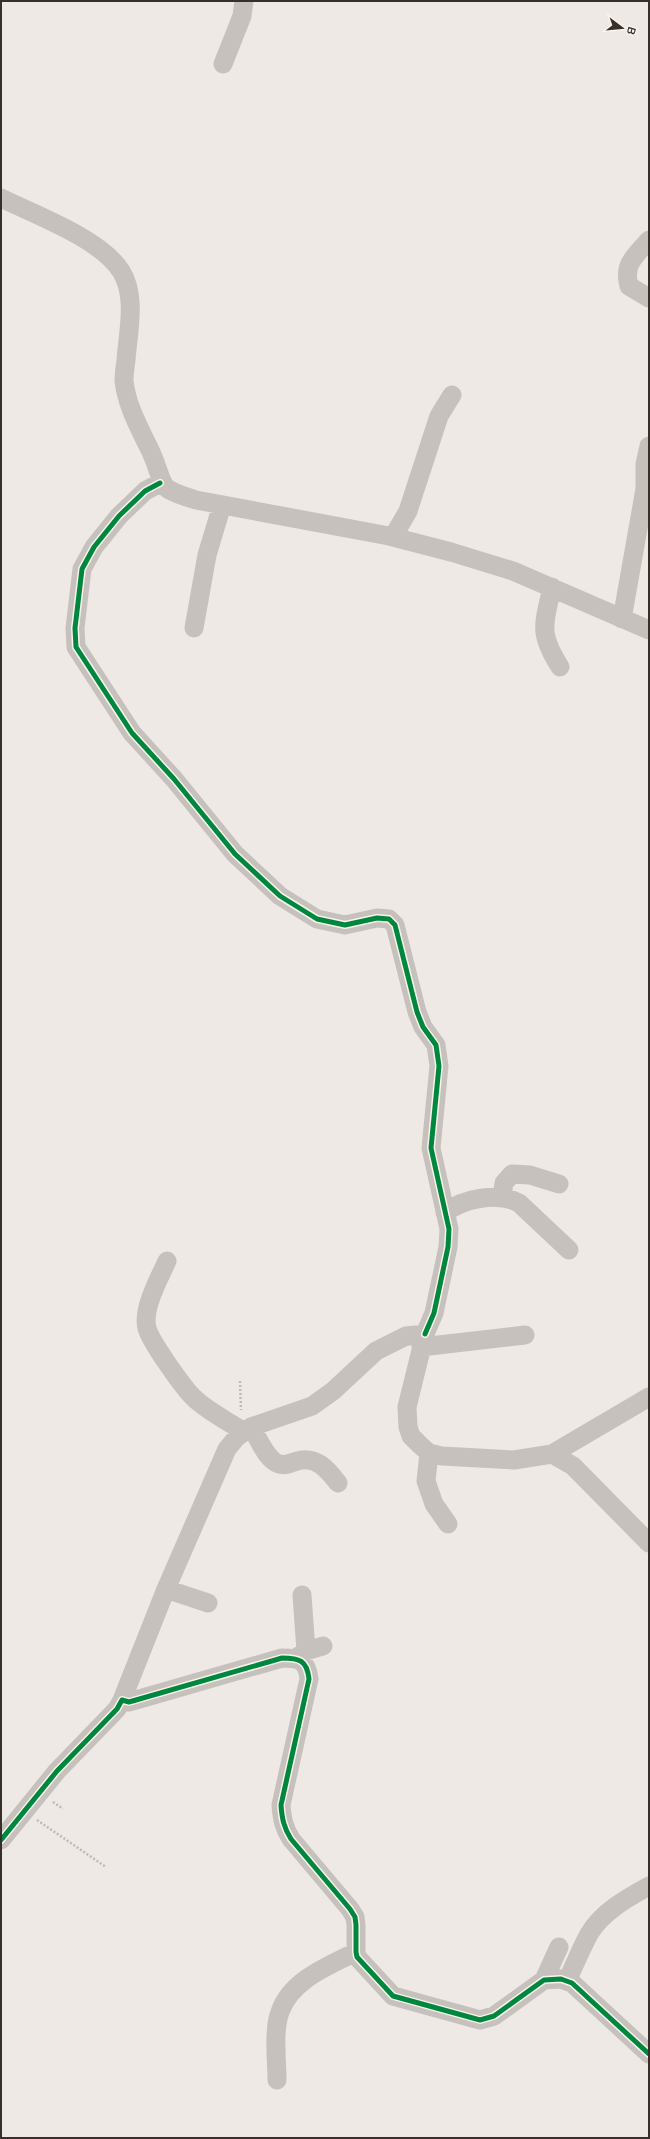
<svg xmlns="http://www.w3.org/2000/svg" width="650" height="2139" viewBox="0 0 650 2139" font-family="Mulish,sans-serif">
  <style>
    .lines { fill: none; stroke-linecap: round; stroke-linejoin: round }
    .path { stroke: #bfbab6; stroke-width: 2.5; stroke-dasharray: 2 2; stroke-linecap: butt }
    .minor { stroke: #c7c1bd; stroke-width: 19 }
    .cycleway-casing { stroke: #f9f3ed; stroke-width: 8 }
    .cycleway { stroke: #00873e; stroke-width: 5 }
  </style>
  <rect width="100%" height="100%" fill="#eee9e4"/>
  <g class="lines">
    <path class="path" d="M 240,1381 L 241,1410
      M 53,1802 L 63,1809
      M 37,1820 L 106,1867"/>
    <path class="minor" d="M 223,64 L 242,16 L 244,1
      M 1,198 C 36,215 101,239 121,271 C 137,296 128,332 126,360 C 125,367 124,375 124,381 C 127,407 140,429 151,452 C 167,488 154,487 196,500 L 389,536 L 451,552 L 513,571 L 649,630
      M 649,240 C 635,256 623,264 629,286 L 649,298
      M 160,483 L 145,491 L 119,516 L 94,547 L 82,569 L 75,628 L 76,647 L 132,733 L 174,779 L 235,854 L 280,896 L 317,919 L 345,925 L 377,918 L 389,919 L 395,925 L 417,1012 L 423,1027 L 436,1045 L 439,1066 L 431,1148 L 449,1229 L 448,1247 L 434,1313 L 425,1334
      M 393,537 L 408,511 L 439,416 L 452,395
      M 552,587 C 544,625 538,632 560,667
      M 622,619 L 645,489 L 645,464 L 649,446
      M 194,628 L 207,555 L 222,505
      M 502,1197 L 504,1183 L 512,1174 L 530,1175 L 559,1184
      M 445,1213 C 463,1198 499,1192 519,1203 L 569,1250
      M 167,1261 C 159,1279 142,1309 147,1328 C 150,1341 183,1387 193,1397 C 207,1411 228,1421 244,1432
      M 421,1347 L 525,1335
      M 251,1427 C 258,1437 266,1460 279,1464 C 285,1466 291,1463 297,1461 C 316,1455 328,1470 338,1483
      M 429,1453 L 426,1481 L 434,1504 L 448,1524
      M 552,1454 L 649,1397
      M 166,1589 L 208,1603
      M 302,1595 L 306,1651
      M 296,1658 L 306,1651 L 323,1646
      M 122,1700 L 166,1589 L 227,1449 L 237,1437 L 251,1427 L 312,1406 L 333,1391 L 376,1351 L 406,1336 L 425,1334 L 407,1407 L 408,1427 L 411,1436 L 420,1445 L 429,1453 L 442,1456 L 514,1460 L 552,1454 L 573,1466 L 649,1543
      M 1,1840 L 57,1771 L 117,1709 L 122,1700 L 129,1702 L 282,1658 C 299,1658 307,1660 309,1679 L 281,1805 C 282,1819 284,1828 291,1839 L 350,1909 L 355,1917 L 356,1925 L 356,1952 L 357,1957 L 393,1996 L 480,2020 L 494,2016 L 544,1980 L 561,1979 L 572,1983 L 649,2054
      M 544,1980 L 559,1947
      M 567,1981 C 574,1966 581,1949 589,1934 C 602,1912 627,1898 649,1886
      M 277,2080 C 277,2061 273,2030 280,2012 C 291,1980 328,1966 356,1952"/>
    <defs>
      <path id="cycleway" d="M 160,483 L 145,491 L 119,516 L 94,547 L 82,569 L 75,628 L 76,647 L 132,733 L 174,779 L 235,854 L 280,896 L 317,919 L 345,925 L 377,918 L 389,919 L 395,925 L 417,1012 L 423,1027 L 436,1045 L 439,1066 L 431,1148 L 449,1229 L 448,1247 L 434,1313 L 425,1334
        M 1,1840 L 57,1771 L 117,1709 L 122,1700 L 129,1702 L 282,1658 C 299,1658 307,1660 309,1679 L 281,1805 C 282,1819 284,1828 291,1839 L 350,1909 L 355,1917 L 356,1925 L 356,1952 L 357,1957 L 393,1996 L 480,2020 L 494,2016 L 544,1980 L 561,1979 L 572,1983 L 649,2054"/>
    </defs>
    <use href="#cycleway" class="cycleway-casing"/>
    <use href="#cycleway" class="cycleway"/>
  </g>
  <rect width="650" height="2139" fill="none" stroke="#382f2b" stroke-width="4"/>
  <g transform="translate(622 28) rotate(106)" stroke="#f9f3ed" stroke-width="3" paint-order="stroke">
  <path d="M0-3L7 15L0 10L-7 15Z" fill="#382f2b"/>
  <text y="-6" font-size="11" font-weight="bold" text-anchor="middle" fill="#382f2b">B</text>
  </g>
</svg>
